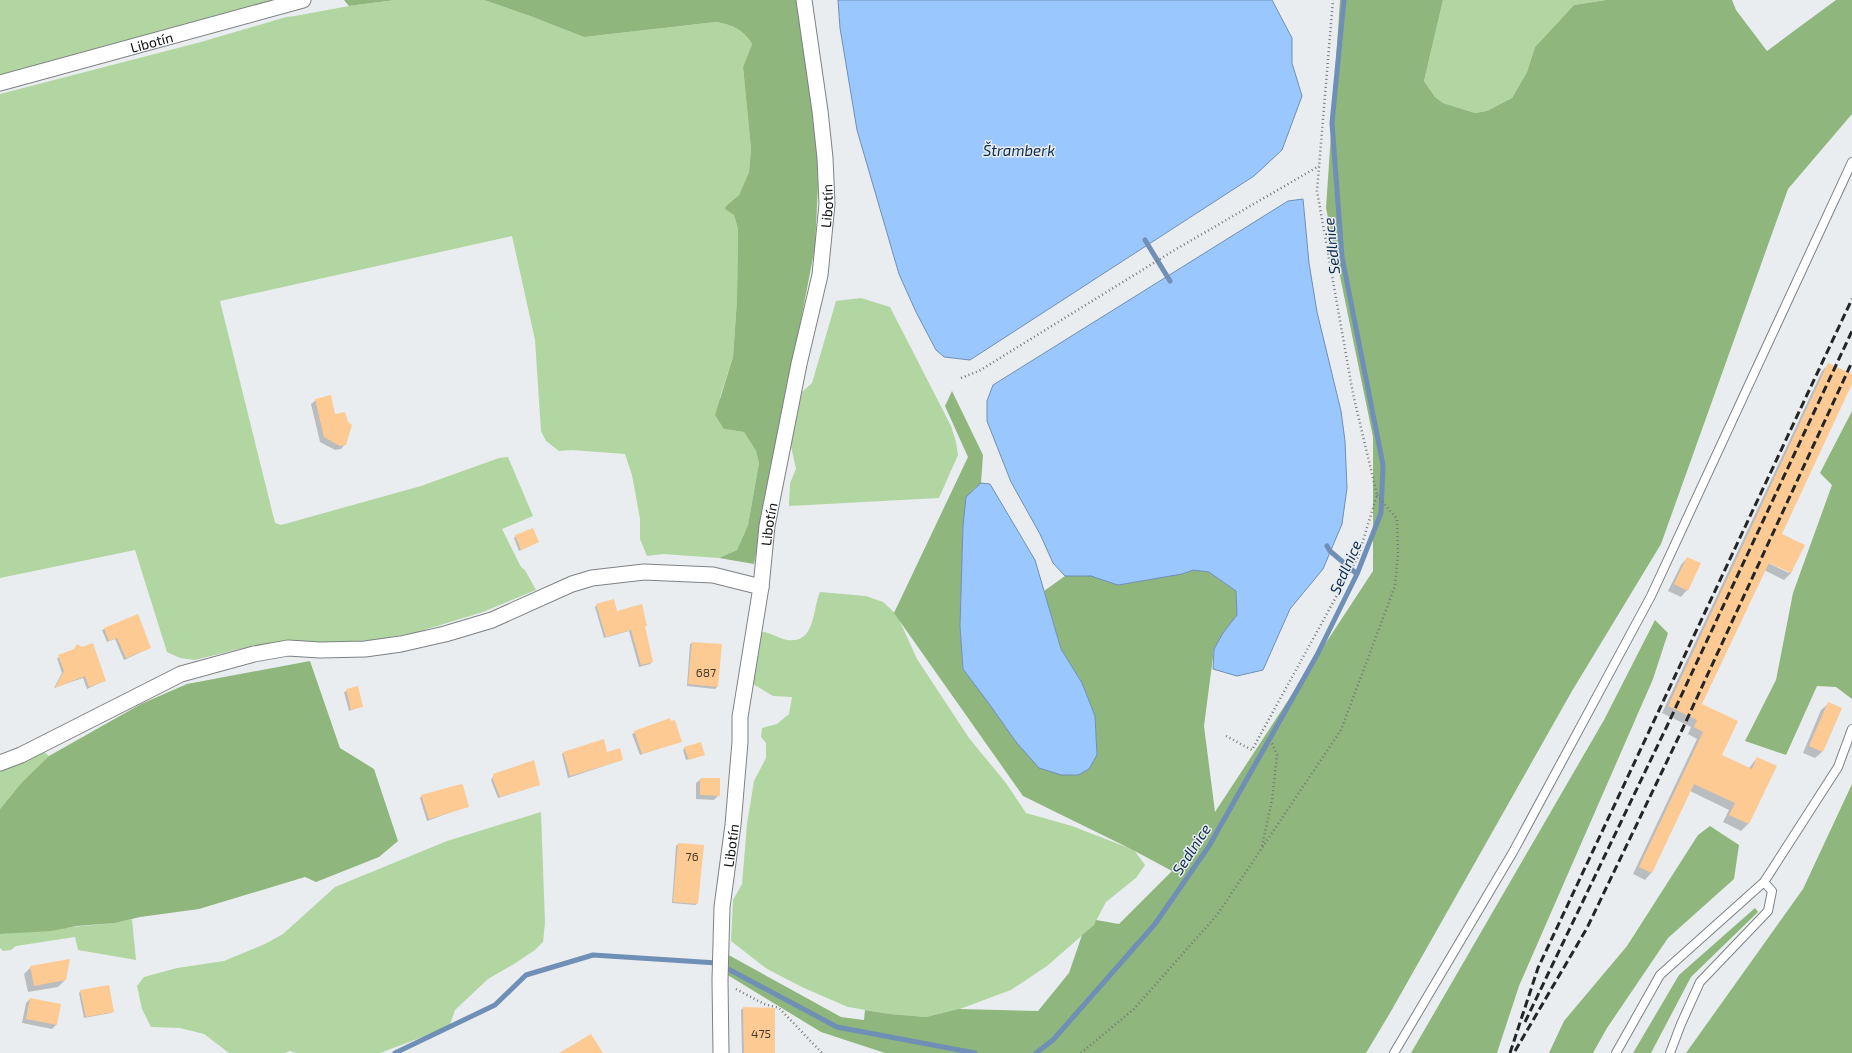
<svg xmlns="http://www.w3.org/2000/svg" width="1852" height="1053" viewBox="0 0 1852 1053" font-family="'Exo 2',sans-serif">
  <style>
    .green { fill: #b2d6a1 }
    .forest { fill: #8fb67c }
    .water { fill: #9ac7fe; stroke: #6f8fb6 }
    .shadow { fill: #0003; fill-rule: evenodd }
    .lines { fill: none; stroke-linecap: round; stroke-linejoin: round }
    .stream { stroke: #6f8fb6; stroke-width: 5 }
    .building { fill: #fdca93 }
    .lane-casing { stroke: #7e8184; stroke-width: 10 }
    .street-casing { stroke: #7e8184; stroke-width: 17 }
    .path { stroke: #76787a; stroke-width: 2.5; stroke-dasharray: 1 3; stroke-linecap: butt }
    .lane { stroke: #fff; stroke-width: 8 }
    .street { stroke: #fff; stroke-width: 15 }
    .rail { stroke: #242526; stroke-width: 3; stroke-dasharray: 8 4; stroke-linecap: butt }
    .labels { text-anchor: middle; dominant-baseline: central; stroke-width: 3; stroke-linejoin: round; paint-order: stroke }
    .number-label { font-size: 12px; fill: #483c2e }
    .street-label { font-size: 14px; fill: #0b0c0d; stroke: #e9edf0 }
    .water-label { font-size: 15px; font-style: italic; fill: #0a2a4c; stroke: #e9edf0 }
  </style>
  <rect width="100%" height="100%" fill="#e9edf0"/>
  <path class="green" d="M 0,0 L 274,0 L 267,4 L 0,76 Z
    M 395,0 L 484,0 L 530,16 L 584,37 L 716,22 C 732,25 743,29 752,44 L 743,67 L 751,149 L 749,172 L 739,195 L 726,206 L 734,215 L 738,229 L 737,300 L 733,357 L 720,397 L 724,429 L 744,432 L 756,451 L 759,463 L 748,525 L 737,550 L 719,558 L 663,554 L 647,556 L 640,539 L 640,519 L 632,475 L 625,454 L 571,450 L 559,451 L 546,441 L 541,431 L 535,340 L 512,236 L 220,301 L 275,523 L 281,525 L 421,486 L 499,458 L 508,457 L 533,516 L 502,529 L 521,567 L 525,570 L 536,590 L 483,612 L 414,633 L 373,640 L 336,643 L 288,641 L 239,649 L 195,660 L 180,658 L 167,652 L 135,550 L 0,578 L 0,94 L 201,42 L 286,17 L 295,16 L 349,6 Z
    M 1443,0 L 1606,0 L 1574,5 L 1535,47 L 1527,72 L 1512,98 L 1487,111 L 1475,113 L 1443,103 L 1435,97 L 1424,81 Z
    M 861,298 L 890,307 L 951,426 L 956,442 L 958,455 L 939,498 L 789,506 L 790,483 L 796,469 L 789,437 L 802,392 L 812,383 L 836,301 Z
    M 820,592 L 866,596 L 883,602 L 897,615 L 917,659 L 969,738 L 1006,783 L 1026,813 L 1072,826 L 1134,850 L 1145,865 L 1136,878 L 1106,902 L 1094,925 L 1047,966 L 1011,990 L 957,1010 L 926,1017 L 890,1014 L 848,1007 L 804,988 L 767,969 L 731,941 L 733,900 L 742,884 L 747,824 L 754,781 L 766,758 L 766,743 L 761,737 L 762,728 L 777,724 L 789,714 L 792,697 L 773,696 L 753,684 L 761,632 C 771,632 777,638 787,640 C 816,644 812,610 820,592 Z
    M 43,751 L 49,756 L 22,782 L 0,809 L 0,771 Z
    M 541,812 L 545,923 L 543,942 L 535,950 L 514,964 L 488,979 L 455,1010 L 449,1027 L 380,1053 L 296,1053 L 290,1051 L 285,1053 L 229,1053 L 204,1034 L 180,1028 L 151,1027 L 142,1009 L 137,986 L 144,977 L 177,968 L 224,961 L 265,944 L 283,934 L 335,887 L 447,841 Z
    M 132,919 L 136,960 L 78,950 L 75,937 L 16,946 L 11,950 L 3,951 L 0,948 L 0,934 L 114,923 Z"/>
  <path class="forest" d="M 344,0 L 395,0 L 349,6 Z
    M 484,0 L 796,0 L 816,126 L 818,185 L 815,247 L 754,564 L 719,558 L 737,550 L 748,525 L 759,463 L 756,451 L 744,432 L 724,429 L 715,415 L 733,357 L 737,300 L 738,229 L 734,215 L 725,209 L 726,206 L 739,195 L 749,172 L 751,149 L 743,67 L 752,44 C 743,29 732,25 716,22 L 584,37 L 530,16 Z
    M 1340,0 L 1443,0 L 1424,81 L 1435,97 L 1443,103 L 1475,113 L 1487,111 L 1512,98 L 1527,72 L 1535,47 L 1574,5 L 1606,0 L 1732,0 L 1736,10 L 1767,51 L 1836,0 L 1852,0 L 1852,114 L 1788,189 L 1661,544 L 1572,691 L 1390,1013 L 1366,1053 L 885,1053 L 821,1032 L 726,974 L 725,953 L 841,1017 L 864,1020 L 865,1010 L 890,1014 L 926,1017 L 959,1009 L 1038,1011 L 1069,973 L 1082,935 L 1094,925 L 1096,920 L 1119,924 L 1172,871 L 1133,850 L 1023,796 L 894,613 L 968,457 L 945,406 L 952,391 L 983,455 L 981,483 L 973,490 L 963,526 L 960,626 L 963,669 L 990,704 L 1016,742 L 1097,755 L 1095,716 L 1082,683 L 1061,649 L 1044,591 L 1065,576 L 1091,576 L 1118,585 L 1182,574 L 1192,570 L 1209,572 L 1236,591 L 1237,615 L 1223,633 L 1214,649 L 1204,726 L 1215,812 L 1373,571 L 1373,437 L 1326,208 Z
    M 1852,411 L 1852,699 L 1836,687 L 1817,686 L 1786,755 L 1745,741 L 1776,680 L 1793,593 L 1832,485 L 1820,473 Z
    M 1655,620 L 1668,633 L 1653,679 L 1519,986 L 1497,1053 L 1411,1053 L 1604,720 Z
    M 310,661 L 340,748 L 374,769 L 398,841 L 379,857 L 316,882 L 305,877 L 199,909 L 140,917 L 115,923 L 77,926 L 51,931 L 0,934 L 0,809 L 22,782 L 49,756 L 141,704 L 187,684 Z
    M 1852,784 L 1852,1053 L 1686,1053 L 1803,889 Z
    M 1710,826 L 1739,845 L 1734,879 L 1668,938 L 1607,1028 L 1593,1053 L 1549,1053 L 1564,1021 L 1627,946 L 1698,835 Z
    M 1755,908 L 1758,912 L 1691,977 L 1651,1053 L 1633,1053 L 1679,975 Z"/>
  <path class="water" d="M 838,0 L 1272,0 L 1292,38 L 1292,63 L 1302,96 L 1282,150 L 1254,176 L 970,360 L 944,357 L 936,350 L 916,312 L 899,274 L 857,130 L 840,28 Z
    M 1303,199 L 1309,263 L 1317,312 L 1341,411 L 1345,441 L 1347,488 L 1342,524 L 1323,569 L 1290,609 L 1263,670 L 1237,676 L 1213,669 L 1214,649 L 1223,633 L 1237,615 L 1236,591 L 1209,572 L 1193,570 L 1182,574 L 1118,585 L 1091,576 L 1065,576 L 1053,563 L 1040,534 L 1011,482 L 987,421 L 987,401 L 993,385 L 1288,201 Z
    M 981,483 L 990,484 L 1035,560 L 1061,649 L 1082,683 L 1095,716 L 1097,755 L 1089,769 L 1078,775 L 1061,775 L 1039,768 L 1016,742 L 990,705 L 963,669 L 960,626 L 963,526 L 966,497 Z"/>
  <path class="shadow" d="M 1829,364 L 1852,375 L 1852,382 L 1781,534 L 1803,545 L 1791,573 L 1784,580 L 1764,570 L 1701,705 L 1721,755 L 1749,768 L 1757,758 L 1775,766 L 1748,824 L 1741,831 L 1723,822 L 1729,810 L 1690,791 L 1651,873 L 1645,880 L 1633,874 L 1697,739 L 1688,734 L 1691,727 L 1662,713 L 1822,371 ZM 1765,559 L 1789,571 L 1789,573 L 1764,561 Z
    M 316,400 L 335,415 L 345,444 L 341,449 L 335,450 L 320,442 L 311,404 Z
    M 516,536 L 538,542 L 519,551 L 514,538 Z
    M 1687,558 L 1687,590 L 1681,597 L 1668,591 L 1681,565 Z
    M 597,605 L 646,625 L 644,628 L 652,662 L 650,664 L 639,667 L 629,631 L 604,638 L 595,607 Z
    M 137,615 L 150,648 L 124,660 L 115,639 L 107,642 L 102,630 Z
    M 692,643 L 717,687 L 715,689 L 687,686 L 690,644 Z
    M 82,648 L 104,681 L 87,689 L 83,678 L 54,688 L 62,673 L 57,658 Z
    M 357,687 L 362,706 L 349,711 L 344,692 Z
    M 1828,704 L 1840,709 L 1822,752 L 1815,758 L 1803,753 L 1821,710 Z
    M 669,719 L 681,741 L 640,755 L 632,734 Z
    M 685,748 L 703,754 L 686,760 L 683,750 Z
    M 564,752 L 607,753 L 622,760 L 568,778 L 562,754 Z
    M 494,775 L 539,785 L 498,798 L 491,780 Z
    M 701,779 L 719,795 L 714,800 L 696,799 L 696,783 Z
    M 422,796 L 468,806 L 427,821 L 420,798 Z
    M 678,844 L 697,904 L 695,905 L 672,903 L 676,846 Z
    M 31,967 L 65,980 L 58,987 L 28,992 L 24,974 Z
    M 81,991 L 113,1011 L 111,1013 L 84,1018 L 79,993 Z
    M 30,999 L 60,1005 L 56,1025 L 52,1029 L 22,1023 L 26,1003 Z
    M 743,1008 L 774,1053 L 742,1053 L 741,1010 Z"/>
  <g class="lines">
    <path class="stream" d="M 1145,240 L 1170,281
      M 1327,546 L 1330,551 L 1357,574
      M 395,1053 L 495,1005 L 526,975 L 593,955 L 717,963 L 837,1027 L 975,1053
      M 1036,1053 L 1053,1040 L 1155,924 L 1209,846 L 1317,655 L 1357,574 L 1381,513 L 1383,465 L 1342,257 L 1332,123 L 1344,0"/>
  </g>
  <path class="building" d="M 1828,363 L 1852,374 L 1852,384 L 1782,534 L 1805,545 L 1791,573 L 1769,563 L 1702,704 L 1738,721 L 1722,755 L 1752,769 L 1757,757 L 1777,766 L 1749,824 L 1729,815 L 1735,803 L 1694,784 L 1652,873 L 1639,867 L 1703,732 L 1694,727 L 1697,720 L 1668,706 Z
    M 331,395 L 335,414 L 345,412 L 348,422 L 352,425 L 346,445 L 340,446 L 324,437 L 315,399 Z
    M 533,528 L 539,542 L 521,550 L 515,535 Z
    M 1687,557 L 1701,563 L 1688,591 L 1674,584 Z
    M 614,599 L 617,611 L 642,604 L 647,626 L 645,626 L 653,662 L 641,665 L 631,630 L 606,637 L 596,604 Z
    M 138,614 L 151,648 L 126,658 L 117,638 L 109,641 L 104,628 Z
    M 692,642 L 722,644 L 718,687 L 688,684 Z
    M 93,643 L 106,681 L 89,687 L 85,676 L 55,688 L 64,671 L 58,655 L 74,649 L 77,644 L 82,647 Z
    M 358,686 L 363,707 L 351,710 L 346,689 Z
    M 1828,702 L 1842,708 L 1823,752 L 1809,746 Z
    M 670,718 L 671,721 L 675,720 L 682,742 L 642,754 L 634,731 Z
    M 604,739 L 607,752 L 620,748 L 623,760 L 570,776 L 563,752 Z
    M 701,742 L 705,755 L 689,760 L 684,747 Z
    M 534,760 L 540,785 L 500,797 L 492,777 L 494,777 L 493,774 Z
    M 700,778 L 720,778 L 720,796 L 700,795 Z
    M 461,784 L 463,785 L 469,807 L 429,819 L 421,795 Z
    M 678,843 L 704,845 L 698,904 L 673,902 Z
    M 70,959 L 66,980 L 34,986 L 30,966 Z
    M 109,985 L 114,1012 L 86,1017 L 80,990 Z
    M 30,998 L 61,1004 L 57,1025 L 26,1019 Z
    M 743,1007 L 775,1008 L 775,1053 L 744,1053 Z
    M 591,1034 L 603,1053 L 559,1053 Z"/>
  <g class="lines">
    <defs>
      <path id="lane" d="M 1394,1053 L 1513,852 L 1651,596 L 1852,162
        M 1616,1053 L 1660,975 L 1764,882 L 1838,767 L 1852,729
        M 1670,1053 L 1681,1024 L 1700,982 L 1768,911 L 1772,891 L 1764,882"/>
      <g id="street">
        <path id="s1" d="M 0,83 L 303,0"/>
        <path d="M 0,763 L 21,755 L 181,674 L 254,654 L 288,648 L 320,650 L 365,649 L 401,644 L 445,634 L 492,620 L 572,584 L 592,578 L 644,572 L 713,575 L 761,587"/>
        <path id="s2" d="M 721,1053 L 720,980 L 722,907 L 733,825 L 740,742 L 740,717 L 761,587 L 767,526 L 799,364 L 820,275 L 827,204 L 825,158 L 820,111 L 804,0"/>
      </g>
    </defs>
    <use href="#lane" class="lane-casing"/>
    <use href="#street" class="street-casing"/>
    <path class="path" d="M 961,378 L 979,371 L 1173,251 L 1319,166
      M 1226,736 L 1252,750 L 1358,557 L 1377,495 L 1353,394 L 1317,191 L 1333,0
      M 1262,846 L 1272,800 L 1277,755 L 1272,743
      M 736,989 L 764,1004 L 779,1008 L 822,1053
      M 1081,1053 L 1134,1009 L 1217,915 L 1341,730 L 1395,586 L 1398,554 L 1397,519 L 1377,495"/>
    <use href="#lane" class="lane"/>
    <use href="#street" class="street"/>
    <path class="rail" d="M 1525,1022 L 1667,726 L 1852,331
      M 1515,1051 L 1587,928 L 1682,730 L 1852,362
      M 1510,1053 L 1538,968 L 1852,299"/>
  </g>
  <g class="labels">
    <g class="number-label">
      <text x="706" y="672">687</text>
      <text x="692" y="856">76</text>
      <text x="761" y="1033">475</text>
    </g>
    <g class="street-label">
      <text stroke="none"><textPath href="#s1" startOffset="157">Libotín</textPath></text>
      <text stroke="none"><textPath href="#s2" startOffset="856">Libotín</textPath></text>
      <text stroke="none"><textPath href="#s2" startOffset="532">Libotín</textPath></text>
      <text stroke="none"><textPath href="#s2" startOffset="208">Libotín</textPath></text>
    </g>
    <g class="water-label">
      <text x="1019" y="150">Štramberk</text>
      <text transform="translate(1331 246) rotate(-96)">Sedlnice</text>
      <text transform="translate(1345 567) rotate(-66)">Sedlnice</text>
      <text transform="translate(1191 849) rotate(-57)">Sedlnice</text>
    </g>
  </g>
</svg>
